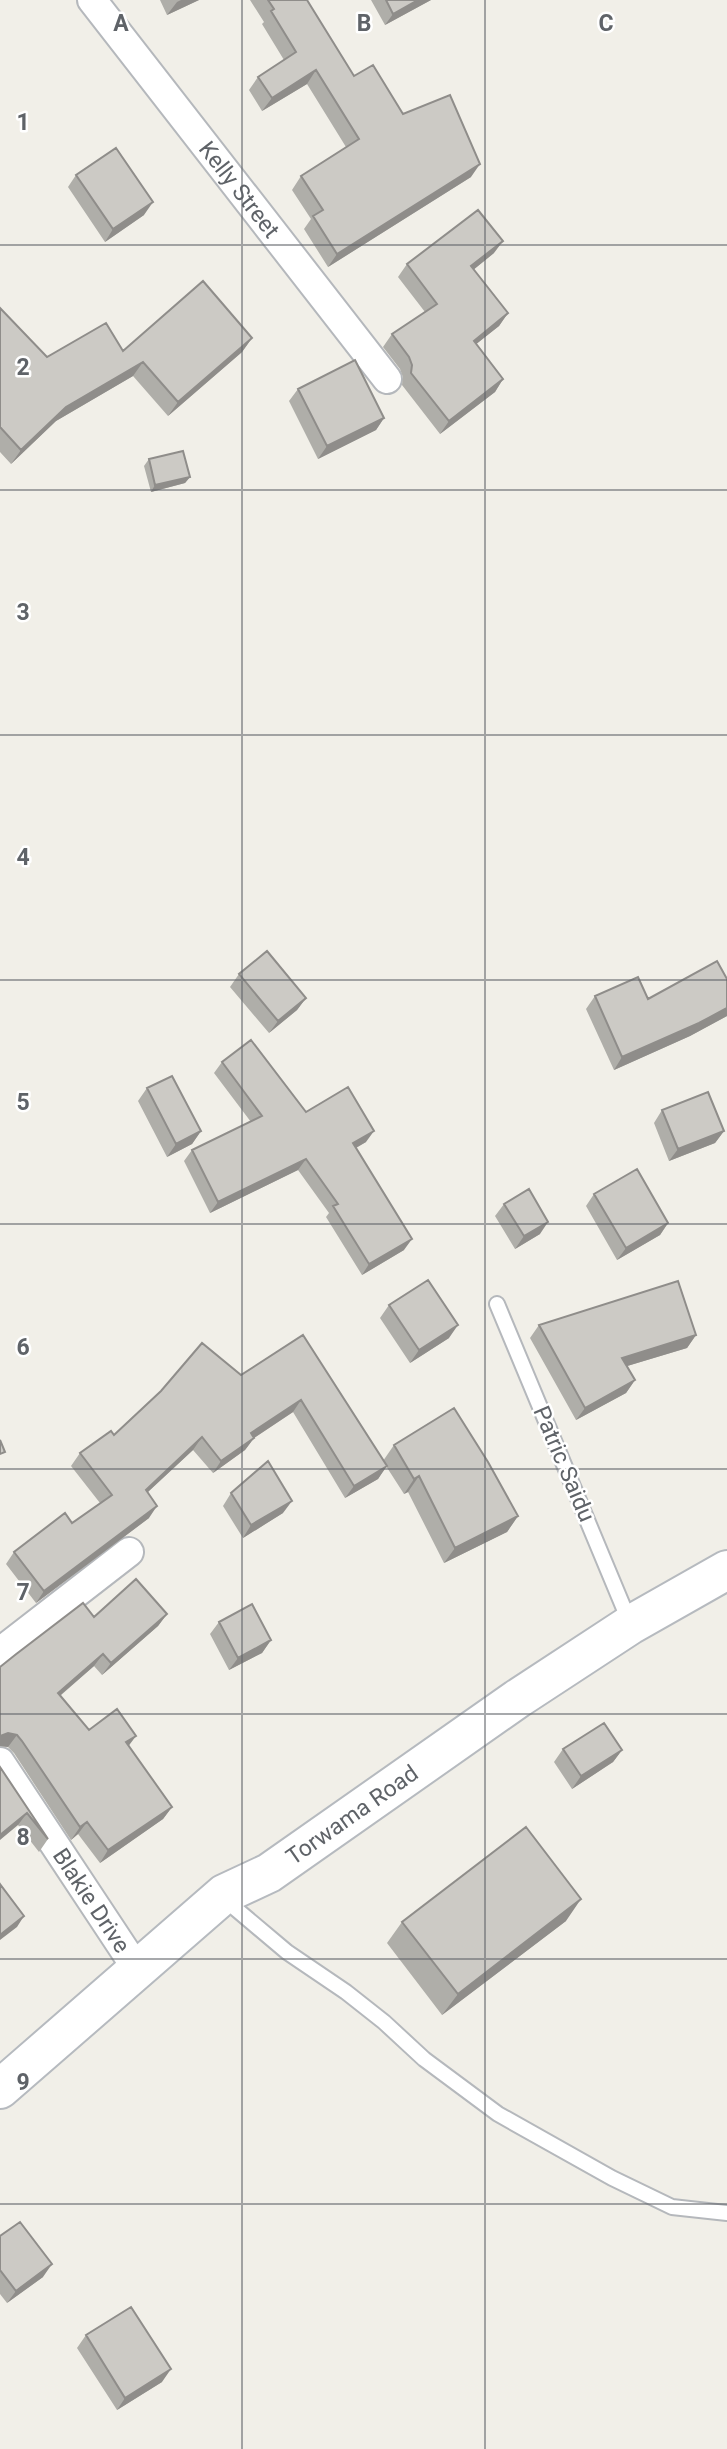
<svg xmlns="http://www.w3.org/2000/svg" width="727" height="2449" viewBox="0 0 727 2449" font-family="Roboto,sans-serif">
  <style>
    .lines { fill: none; stroke-linecap: round; stroke-linejoin: round }
    .service-casing { stroke: #b5b8bc; stroke-width: 18 }
    .minor-casing { stroke: #b5b8bc; stroke-width: 32 }
    .secondary-casing { stroke: #b6babf; stroke-width: 42 }
    .service { stroke: #fff; stroke-width: 14 }
    .minor { stroke: #fff; stroke-width: 28 }
    .secondary { stroke: #fff; stroke-width: 38 }
    .wall { fill: #afaea9 }
    .shaded-wall { fill: #8f8d8a }
    .building { fill: #cccac5; stroke: #8f8d8a; stroke-width: 2 }
    .grid { fill: none; stroke: #5f6368; stroke-width: 2; stroke-opacity: 0.55 }
    .labels { text-anchor: middle; dominant-baseline: central; stroke-width: 5; stroke-linejoin: round; paint-order: stroke }
    .street-label { font-size: 23px; fill: #5f6368; stroke: #fff }
    .grid-label { font-size: 23px; text-anchor: middle; font-weight: bold; fill: #5f6368; stroke: #fff; stroke-width: 5; stroke-linejoin: round; paint-order: stroke }
  </style>
  <rect width="100%" height="100%" fill="#f1efe8"/>
  <g class="lines">
    <defs>
      <path id="service" d="M 497,1304 L 630,1623
        M 224,1895 L 236,1909 L 287,1952 L 346,1992 L 384,2022 L 424,2059 L 498,2114 L 612,2178 L 672,2207 L 727,2213"/>
      <g id="minor">
        <path id="s1" d="M 92,0 L 387,379"/>
        <path d="M 0,1652 L 129,1552"/>
        <path id="s2" d="M 0,1762 L 137,1969"/>
      </g>
      <g id="secondary">
        <path id="s3" d="M 0,2089 L 224,1894 L 269,1873 L 517,1699 L 630,1625 L 727,1570"/>
      </g>
    </defs>
    <use href="#service" class="service-casing"/>
    <use href="#minor" class="minor-casing"/>
    <use href="#secondary" class="secondary-casing"/>
    <use href="#service" class="service"/>
    <use href="#minor" class="minor"/>
    <use href="#secondary" class="secondary"/>
  </g>
  <path class="wall" d="M 160,0 L 199,0 L 167,15 Z
    M 250,0 L 307,0 L 354,76 L 403,114 L 471,177 L 328,267 L 304,229 L 311,219 L 292,190 L 301,176 L 346,147 L 307,84 L 262,111 L 249,90 L 258,77 L 284,60 L 262,24 L 264,22 Z
    M 371,0 L 431,0 L 385,25 Z
    M 76,175 L 144,215 L 105,242 L 68,187 Z
    M 494,253 L 473,270 L 508,313 L 499,326 L 476,344 L 503,379 L 495,392 L 440,434 L 402,385 L 403,377 L 400,369 L 383,347 L 392,334 L 425,312 L 398,277 L 407,264 Z
    M 0,308 L 47,357 L 123,351 L 252,338 L 242,352 L 168,416 L 133,376 L 56,421 L 11,464 L 0,452 Z
    M 298,389 L 384,418 L 376,430 L 318,459 L 289,401 Z
    M 149,459 L 190,477 L 185,483 L 151,492 L 144,466 Z
    M 239,974 L 306,998 L 297,1010 L 269,1033 L 230,987 Z
    M 727,979 L 727,1016 L 690,1036 L 614,1070 L 586,1009 L 595,996 L 648,999 Z
    M 222,1062 L 306,1112 L 366,1142 L 356,1148 L 404,1250 L 362,1275 L 326,1217 L 329,1213 L 298,1170 L 210,1213 L 184,1161 L 192,1150 L 251,1122 L 214,1073 Z
    M 147,1088 L 201,1131 L 192,1144 L 167,1157 L 138,1101 Z
    M 662,1110 L 724,1131 L 715,1143 L 669,1161 L 654,1123 Z
    M 594,1194 L 668,1223 L 660,1235 L 617,1260 L 586,1206 Z
    M 504,1204 L 540,1234 L 515,1249 L 495,1216 Z
    M 389,1305 L 449,1338 L 410,1363 L 380,1318 Z
    M 539,1325 L 696,1335 L 687,1348 L 627,1366 L 635,1380 L 626,1393 L 576,1420 L 530,1338 Z
    M 303,1335 L 383,1461 L 394,1445 L 518,1516 L 507,1532 L 444,1563 L 408,1492 L 404,1494 L 386,1466 L 378,1479 L 345,1498 L 293,1412 L 254,1438 L 245,1450 L 213,1473 L 193,1450 L 148,1492 L 149,1518 L 36,1603 L 6,1564 L 14,1552 L 72,1523 L 100,1503 L 71,1466 L 80,1453 L 114,1435 L 241,1375 Z
    M 231,1493 L 283,1513 L 243,1538 L 223,1506 Z
    M 167,1614 L 158,1626 L 102,1675 L 94,1666 L 60,1696 L 89,1730 L 129,1746 L 172,1807 L 163,1819 L 100,1863 L 78,1834 L 71,1840 L 14,1753 L 8,1747 L 0,1746 L 0,1667 L 94,1617 Z
    M 219,1622 L 271,1640 L 262,1653 L 229,1670 L 210,1634 Z
    M 563,1749 L 622,1750 L 613,1762 L 572,1789 L 554,1762 Z
    M 0,1767 L 48,1839 L 39,1852 L 18,1825 Z
    M 566,1921 L 442,2015 L 387,1943 L 402,1922 Z
    M 0,2236 L 43,2277 L 7,2303 L 0,2294 Z
    M 86,2335 L 162,2382 L 117,2410 L 77,2348 Z"/>
  <path class="shaded-wall" d="M 181,0 L 199,0 L 167,15 L 177,2 Z
    M 418,0 L 431,0 L 385,25 L 393,14 Z
    M 316,70 L 307,84 L 262,111 L 272,98 Z
    M 480,164 L 471,177 L 328,267 L 337,254 Z
    M 153,202 L 144,215 L 105,242 L 113,229 Z
    M 503,241 L 494,253 L 462,279 L 471,266 Z
    M 508,313 L 499,326 L 465,353 L 474,341 Z
    M 252,338 L 242,352 L 168,416 L 178,402 Z
    M 143,362 L 133,376 L 56,421 L 11,464 L 21,450 L 66,407 Z
    M 503,379 L 495,392 L 440,434 L 449,421 Z
    M 384,418 L 376,430 L 318,459 L 327,446 Z
    M 190,477 L 185,483 L 151,492 L 155,485 Z
    M 306,998 L 297,1010 L 269,1033 L 278,1021 Z
    M 727,1008 L 727,1016 L 690,1036 L 614,1070 L 622,1057 Z
    M 201,1131 L 192,1144 L 167,1157 L 176,1144 Z
    M 374,1131 L 366,1142 L 345,1154 L 353,1143 Z
    M 724,1131 L 715,1143 L 669,1161 L 678,1149 Z
    M 306,1159 L 298,1170 L 210,1213 L 218,1202 Z
    M 548,1222 L 540,1234 L 515,1249 L 524,1236 Z
    M 668,1223 L 660,1235 L 617,1260 L 626,1248 Z
    M 412,1239 L 404,1250 L 362,1275 L 369,1264 Z
    M 458,1325 L 449,1338 L 410,1363 L 419,1350 Z
    M 696,1335 L 687,1348 L 614,1370 L 622,1358 Z
    M 635,1380 L 626,1393 L 576,1420 L 585,1408 Z
    M 301,1400 L 293,1412 L 254,1438 L 245,1450 L 213,1473 L 221,1461 L 251,1433 Z
    M 202,1437 L 193,1450 L 137,1502 L 146,1490 Z
    M 387,1466 L 378,1479 L 345,1498 L 354,1486 Z
    M 419,1476 L 408,1492 L 404,1494 L 414,1479 Z
    M 292,1501 L 283,1513 L 243,1538 L 251,1525 Z
    M 157,1506 L 149,1518 L 36,1603 L 44,1591 Z
    M 518,1516 L 507,1532 L 444,1563 L 455,1548 Z
    M 167,1614 L 158,1626 L 102,1675 L 111,1663 Z
    M 271,1640 L 262,1653 L 229,1670 L 238,1658 Z
    M 103,1654 L 94,1666 L 49,1705 L 58,1693 Z
    M 8,1733 L 17,1735 L 8,1747 L 0,1746 L 0,1736 Z
    M 136,1736 L 127,1748 L 126,1742 Z
    M 622,1750 L 613,1762 L 572,1789 L 581,1776 Z
    M 172,1807 L 163,1819 L 100,1863 L 108,1850 Z
    M 27,1813 L 18,1825 L 0,1840 L 0,1835 Z
    M 87,1822 L 78,1834 L 71,1840 L 80,1827 Z
    M 581,1899 L 566,1921 L 442,2015 L 458,1994 Z
    M 24,1916 L 17,1927 L 0,1940 L 0,1935 Z
    M 52,2264 L 43,2277 L 7,2303 L 16,2291 Z
    M 171,2369 L 162,2382 L 117,2410 L 125,2398 Z"/>
  <path class="building" d="M 268,0 L 307,0 L 354,76 L 373,65 L 403,114 L 450,95 L 480,164 L 337,254 L 313,216 L 323,210 L 301,176 L 359,139 L 316,70 L 272,98 L 258,77 L 296,52 L 271,11 L 274,9 Z
    M 386,0 L 418,0 L 393,14 Z
    M 116,148 L 153,202 L 113,229 L 76,175 Z
    M 478,210 L 503,241 L 471,266 L 508,313 L 474,341 L 503,379 L 449,421 L 411,373 L 412,365 L 409,357 L 392,334 L 437,304 L 407,264 Z
    M 203,281 L 252,338 L 178,402 L 143,362 L 66,407 L 21,450 L 0,427 L 0,308 L 47,357 L 106,323 L 123,351 Z
    M 355,360 L 384,418 L 327,446 L 298,389 Z
    M 183,451 L 190,477 L 155,485 L 149,459 Z
    M 267,951 L 306,998 L 278,1021 L 239,974 Z
    M 717,961 L 727,979 L 727,1008 L 699,1023 L 622,1057 L 595,996 L 638,977 L 648,999 Z
    M 251,1040 L 306,1112 L 348,1087 L 374,1131 L 353,1143 L 412,1239 L 369,1264 L 333,1206 L 338,1204 L 306,1159 L 218,1202 L 192,1150 L 262,1116 L 222,1062 Z
    M 172,1076 L 201,1131 L 176,1144 L 147,1088 Z
    M 708,1092 L 724,1131 L 678,1149 L 662,1110 Z
    M 637,1169 L 668,1223 L 626,1248 L 594,1194 Z
    M 529,1189 L 548,1222 L 524,1236 L 504,1204 Z
    M 428,1280 L 458,1325 L 419,1350 L 389,1305 Z
    M 678,1281 L 696,1335 L 622,1358 L 635,1380 L 585,1408 L 539,1325 Z
    M 303,1335 L 387,1466 L 354,1486 L 301,1400 L 251,1433 L 254,1438 L 221,1461 L 202,1437 L 146,1490 L 157,1506 L 44,1591 L 14,1552 L 65,1513 L 72,1523 L 112,1495 L 80,1453 L 111,1431 L 114,1435 L 161,1391 L 202,1343 L 241,1375 Z
    M 454,1408 L 488,1462 L 518,1516 L 455,1548 L 419,1476 L 414,1479 L 394,1445 Z
    M 0,1440 L 5,1452 L 0,1454 Z
    M 268,1461 L 292,1501 L 251,1525 L 231,1493 Z
    M 136,1579 L 167,1614 L 111,1663 L 103,1654 L 58,1693 L 89,1730 L 117,1709 L 136,1736 L 126,1742 L 172,1807 L 108,1850 L 87,1822 L 80,1827 L 22,1741 L 17,1735 L 8,1733 L 0,1736 L 0,1667 L 15,1655 L 83,1603 L 94,1617 Z
    M 252,1604 L 271,1640 L 238,1658 L 219,1622 Z
    M 604,1723 L 622,1750 L 581,1776 L 563,1749 Z
    M 0,1767 L 48,1839 L 27,1813 L 0,1835 Z
    M 526,1827 L 581,1899 L 458,1994 L 402,1922 Z
    M 0,1884 L 24,1916 L 0,1935 Z
    M 20,2222 L 52,2264 L 16,2291 L 0,2270 L 0,2236 Z
    M 131,2307 L 171,2369 L 125,2398 L 86,2335 Z"/>
  <path class="grid" d="M 242,0 L 242,2449M 485,0 L 485,2449M 0,245 L 727,245M 0,490 L 727,490M 0,735 L 727,735M 0,980 L 727,980M 0,1224 L 727,1224M 0,1469 L 727,1469M 0,1714 L 727,1714M 0,1959 L 727,1959M 0,2204 L 727,2204"/>
  <g class="labels">
    <g class="street-label">
      <text stroke="none"><textPath href="#s1" startOffset="240">Kelly Street</textPath></text>
      <text transform="translate(564 1464) rotate(67)">Patric Saidu</text>
      <text stroke="none"><textPath href="#s3" startOffset="448">Torwama Road</textPath></text>
      <text stroke="none"><textPath href="#s2" startOffset="166">Blakie Drive</textPath></text>
    </g>
  </g>
  <g class="grid-label">
    <text x="121" y="31">A</text>
    <text x="364" y="31">B</text>
    <text x="606" y="31">C</text>
    <text x="23" y="130">1</text>
    <text x="23" y="375">2</text>
    <text x="23" y="620">3</text>
    <text x="23" y="865">4</text>
    <text x="23" y="1110">5</text>
    <text x="23" y="1355">6</text>
    <text x="23" y="1600">7</text>
    <text x="23" y="1845">8</text>
    <text x="23" y="2090">9</text>
  </g>
</svg>
